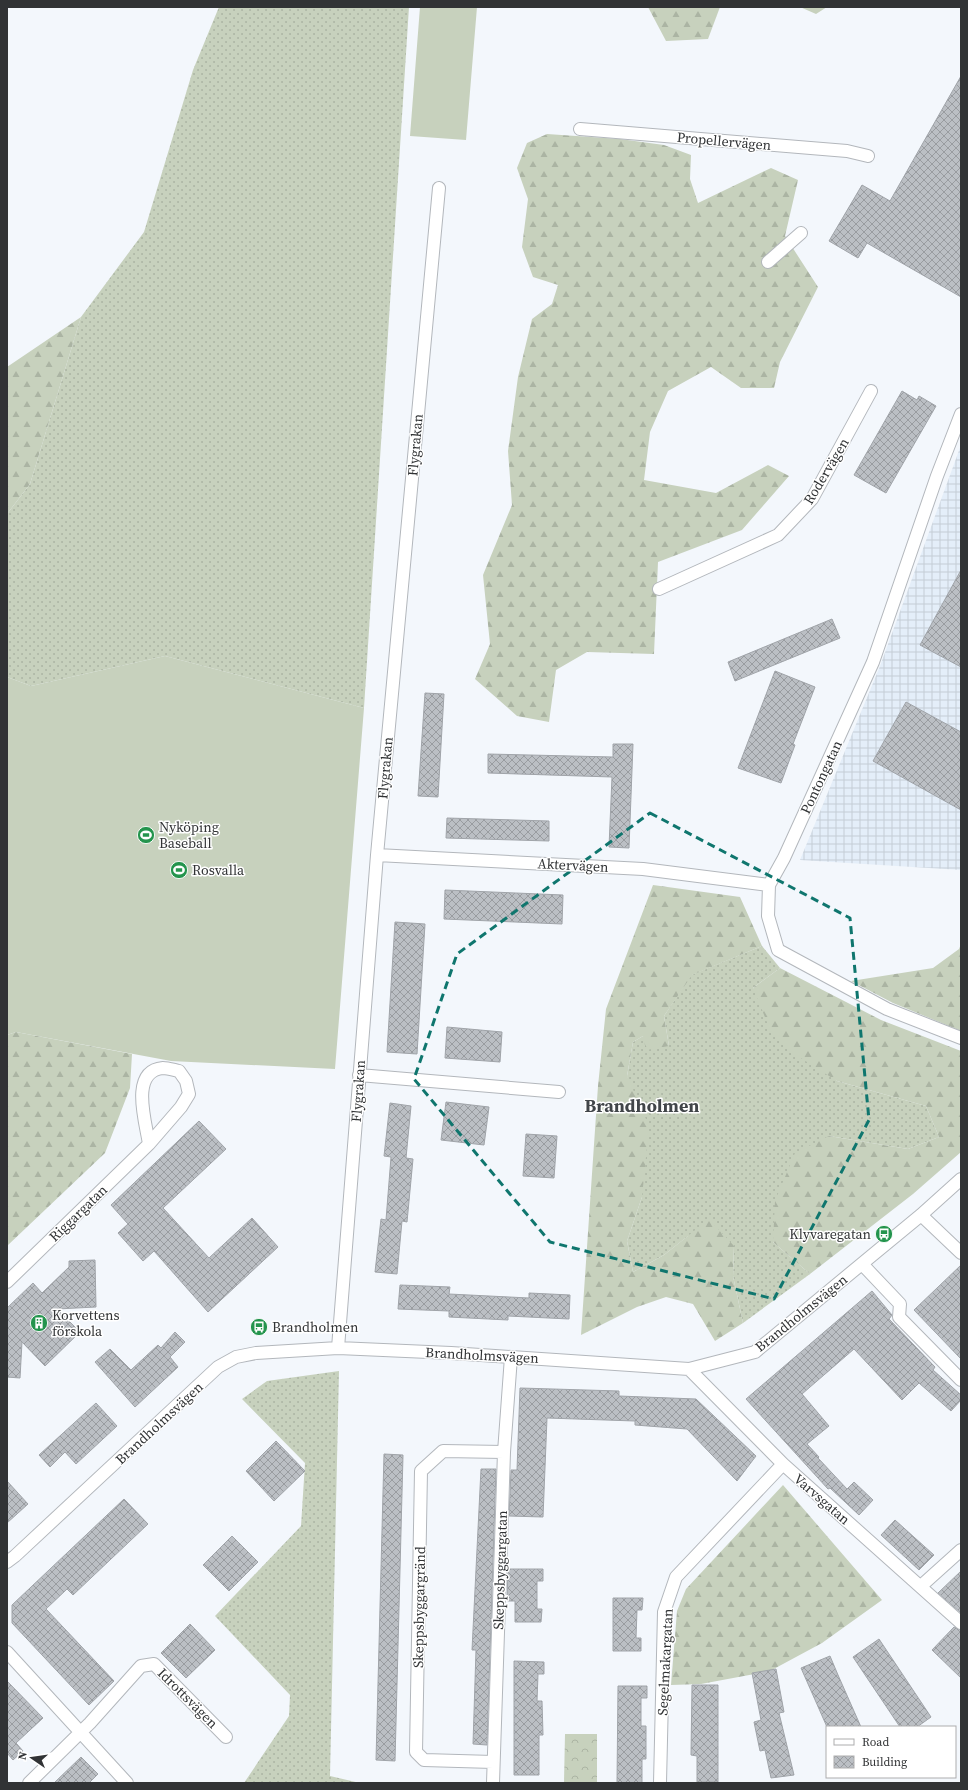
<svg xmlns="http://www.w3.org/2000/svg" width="968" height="1790" viewBox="0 0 968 1790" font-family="'Source Serif 4',serif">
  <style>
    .industrial { fill: url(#industrial-grid) }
    .grass { fill: url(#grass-dots) }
    .forest { fill: url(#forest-firs) }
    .park { fill: url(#park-crowns) }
    .pitch { fill: #c7d1bd }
    .building { fill: url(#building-cross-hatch); stroke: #a0a4a9 }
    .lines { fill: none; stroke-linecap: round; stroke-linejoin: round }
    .minor-casing { stroke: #b3b7bc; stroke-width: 14 }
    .minor { stroke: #fff; stroke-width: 12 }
    .marked { fill: none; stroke: #0f766e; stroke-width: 3; stroke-dasharray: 8 5; stroke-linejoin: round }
    .labels { text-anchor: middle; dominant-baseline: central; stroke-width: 3; stroke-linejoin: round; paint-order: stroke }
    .street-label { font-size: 14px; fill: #313335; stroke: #fff }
    .poi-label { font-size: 14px; fill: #313335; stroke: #fff; text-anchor: start }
    .district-label { font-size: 18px; font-weight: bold; fill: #414549; stroke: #fff }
  </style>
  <defs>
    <pattern id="industrial-grid" width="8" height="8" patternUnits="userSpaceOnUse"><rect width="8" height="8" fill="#e4eef9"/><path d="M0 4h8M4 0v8" fill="none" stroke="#c4cdd6"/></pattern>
    <pattern id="grass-dots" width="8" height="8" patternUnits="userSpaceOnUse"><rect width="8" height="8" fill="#c7d1bd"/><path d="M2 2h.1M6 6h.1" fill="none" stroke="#abb4a3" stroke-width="1.8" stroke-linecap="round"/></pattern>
    <pattern id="forest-firs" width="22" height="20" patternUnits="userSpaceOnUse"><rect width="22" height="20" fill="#c7d1bd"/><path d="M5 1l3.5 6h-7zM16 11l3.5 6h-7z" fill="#abb4a3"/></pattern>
    <pattern id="park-crowns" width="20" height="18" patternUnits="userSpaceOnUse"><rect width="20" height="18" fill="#c7d1bd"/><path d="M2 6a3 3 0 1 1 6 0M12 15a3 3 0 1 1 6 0" fill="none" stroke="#abb4a3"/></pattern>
    <pattern id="building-cross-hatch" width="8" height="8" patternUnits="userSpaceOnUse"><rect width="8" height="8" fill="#bbbfc4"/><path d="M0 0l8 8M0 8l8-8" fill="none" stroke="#999ca0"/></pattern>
  </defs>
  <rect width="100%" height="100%" fill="#f3f7fc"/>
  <path class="industrial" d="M 961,445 L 961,870 L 800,860 L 880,666 Z"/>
  <path class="grass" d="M 219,7 L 409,7 L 364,708 L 165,656 L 31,686 L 7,677 L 7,514 L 30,484 L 81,317 L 144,232 L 193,70 Z
    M 762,946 L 780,968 L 753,988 L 837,1081 L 926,1106 L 939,1137 L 908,1149 L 829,1136 L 773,1242 L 810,1274 L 743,1323 L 733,1276 L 734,1246 L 688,1236 L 664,1255 L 633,1272 L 627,1241 L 642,1197 L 627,1076 L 633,1042 L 643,1036 L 669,1046 L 664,1016 L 691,975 Z
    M 339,1371 L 330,1776 L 360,1783 L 244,1783 L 289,1716 L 290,1695 L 215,1616 L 301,1526 L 305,1463 L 242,1399 L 267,1381 Z"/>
  <path class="forest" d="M 648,7 L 720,7 L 708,39 L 666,41 Z
    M 800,7 L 827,7 L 816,14 Z
    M 547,134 L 620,139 L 664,145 L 691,155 L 690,179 L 698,203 L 771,168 L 798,180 L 785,236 L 818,287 L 780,362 L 774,388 L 741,388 L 711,367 L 668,391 L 650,432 L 644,480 L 716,493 L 768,465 L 789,476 L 742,530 L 658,562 L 654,654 L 587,652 L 556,670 L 549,722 L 517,716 L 475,679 L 490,644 L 483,575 L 512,505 L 508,451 L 518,377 L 532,319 L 552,304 L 558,285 L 533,277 L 522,247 L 528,199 L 517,168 L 527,143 Z
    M 81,317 L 30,484 L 7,514 L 7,367 Z
    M 653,885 L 740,897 L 762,946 L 692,975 L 664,1016 L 669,1046 L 646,1050 L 643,1036 L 633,1042 L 627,1076 L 649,1126 L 642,1197 L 627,1241 L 633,1272 L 664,1255 L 709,1219 L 734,1246 L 733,1276 L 743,1323 L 715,1341 L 693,1304 L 666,1297 L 637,1307 L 581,1335 L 598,1086 L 606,1009 Z
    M 961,944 L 961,1031 L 893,1003 L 851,981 L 933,968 L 959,949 Z
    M 780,968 L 881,1020 L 961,1051 L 961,1152 L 913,1194 L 810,1274 L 773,1242 L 775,1201 L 795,1153 L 829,1136 L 908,1149 L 939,1137 L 926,1106 L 837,1081 L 796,1055 L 769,1027 L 753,988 Z
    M 16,1032 L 132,1054 L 130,1088 L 105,1153 L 7,1246 L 7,1035 Z
    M 783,1485 L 882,1600 L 822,1643 L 770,1671 L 701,1684 L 671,1685 L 677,1611 L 686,1589 Z"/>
  <path class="park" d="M 565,1734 L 597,1734 L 597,1783 L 564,1783 Z"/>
  <path class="pitch" d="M 420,7 L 477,7 L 466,140 L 410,136 Z
    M 165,656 L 364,708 L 335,1069 L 171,1061 L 16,1032 L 7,1035 L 7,677 L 31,686 Z"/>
  <path class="building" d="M 961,76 L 961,297 L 867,243 L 858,258 L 829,241 L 862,185 L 890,201 Z
    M 902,391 L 917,400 L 919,396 L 936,406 L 886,493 L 854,475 Z
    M 961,570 L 961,667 L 920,645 Z
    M 832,619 L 840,638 L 735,681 L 728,662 Z
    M 775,671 L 815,687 L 793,744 L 795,745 L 781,783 L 738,768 Z
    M 425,693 L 444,694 L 438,797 L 418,796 Z
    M 906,702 L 961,732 L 961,810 L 873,761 Z
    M 613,744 L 633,744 L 629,848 L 609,847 L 612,777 L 488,773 L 488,754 L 613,757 Z
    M 447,818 L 549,821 L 549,841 L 446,838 Z
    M 445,890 L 563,895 L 562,924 L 444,919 Z
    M 395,922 L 425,924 L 417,1054 L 387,1052 Z
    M 447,1027 L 502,1032 L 500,1062 L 445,1058 Z
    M 446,1102 L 489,1107 L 484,1145 L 441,1140 Z
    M 390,1103 L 411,1106 L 406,1158 L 413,1159 L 407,1222 L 402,1221 L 397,1274 L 375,1272 L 381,1219 L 386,1220 L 391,1157 L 384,1156 Z
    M 199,1121 L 226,1149 L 163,1208 L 209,1258 L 252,1218 L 278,1247 L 208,1312 L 154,1251 L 143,1261 L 118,1233 L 128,1224 L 111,1205 Z
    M 526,1134 L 557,1136 L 554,1178 L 523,1176 Z
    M 95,1260 L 96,1307 L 57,1309 L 80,1332 L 45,1366 L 22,1342 L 20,1378 L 7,1377 L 7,1308 L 33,1283 L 42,1293 L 69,1267 L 69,1261 Z
    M 961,1265 L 961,1359 L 914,1310 Z
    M 400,1285 L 450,1287 L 449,1294 L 529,1298 L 529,1293 L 570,1295 L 569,1319 L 508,1316 L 508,1320 L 449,1317 L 449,1311 L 398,1309 Z
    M 872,1291 L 892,1315 L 889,1319 L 935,1367 L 933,1370 L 961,1395 L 961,1400 L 951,1411 L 919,1383 L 902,1400 L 854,1349 L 802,1394 L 829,1426 L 807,1444 L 819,1457 L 818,1458 L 847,1489 L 854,1482 L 873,1500 L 859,1515 L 830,1488 L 828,1489 L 746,1399 Z
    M 175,1332 L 185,1342 L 170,1357 L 178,1367 L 135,1407 L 95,1362 L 110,1349 L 131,1370 L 158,1345 L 161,1348 Z
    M 520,1388 L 619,1391 L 619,1396 L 696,1399 L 756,1456 L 737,1481 L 687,1429 L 635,1425 L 635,1421 L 547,1418 L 543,1517 L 509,1516 L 511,1470 L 517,1470 Z
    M 96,1403 L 117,1426 L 76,1464 L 65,1452 L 50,1467 L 39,1455 Z
    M 276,1441 L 305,1471 L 274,1501 L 246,1471 Z
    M 384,1454 L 403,1455 L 395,1761 L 376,1760 Z
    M 481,1469 L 496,1469 L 487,1745 L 473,1744 L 476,1650 L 472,1650 Z
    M 7,1481 L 28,1504 L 7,1523 Z
    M 124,1499 L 148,1524 L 73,1595 L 67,1589 L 46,1609 L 114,1681 L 89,1705 L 12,1623 L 12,1605 Z
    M 895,1520 L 934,1555 L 919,1570 L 881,1535 Z
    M 232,1536 L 258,1562 L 229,1591 L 203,1565 Z
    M 508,1569 L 543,1569 L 543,1581 L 537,1581 L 537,1609 L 542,1609 L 541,1622 L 515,1622 L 515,1601 L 507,1601 Z
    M 961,1571 L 961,1613 L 938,1593 Z
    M 613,1598 L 643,1598 L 642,1610 L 637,1610 L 636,1638 L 641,1638 L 641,1651 L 613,1651 Z
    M 190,1624 L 215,1650 L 186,1678 L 161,1653 Z
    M 954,1627 L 961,1630 L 961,1678 L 932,1650 Z
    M 879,1639 L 931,1717 L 917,1727 L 900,1727 L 853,1657 Z
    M 830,1656 L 838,1675 L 861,1727 L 827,1727 L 801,1668 Z
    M 514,1661 L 544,1662 L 544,1674 L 538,1674 L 537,1701 L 542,1701 L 543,1735 L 539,1735 L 539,1775 L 514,1775 Z
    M 776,1669 L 784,1712 L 779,1713 L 794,1775 L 771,1778 L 765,1750 L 760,1751 L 754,1722 L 761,1720 L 752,1673 Z
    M 7,1681 L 43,1718 L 16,1743 L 23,1751 L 13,1760 L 7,1753 Z
    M 692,1685 L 718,1685 L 718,1782 L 697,1782 L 697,1756 L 691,1755 Z
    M 618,1686 L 647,1686 L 647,1698 L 641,1698 L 641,1726 L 646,1726 L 646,1759 L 642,1759 L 642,1783 L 617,1783 Z
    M 81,1757 L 98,1774 L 89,1783 L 54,1783 Z"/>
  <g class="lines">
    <defs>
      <path id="minor" d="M 580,129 L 847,151 L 868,156
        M 768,262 L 801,233
        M 961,414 L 937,476 L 873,662 L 784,858 L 769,885 L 768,916 L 778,950 L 887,1009 L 961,1038
        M 659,589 L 778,535 L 812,499 L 871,391
        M 377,855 L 643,869 L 769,885
        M 359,1075 L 559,1092
        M 921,1215 L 961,1253
        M 862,1264 L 900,1304 L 899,1317 L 961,1380
        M 7,1282 L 149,1144 L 181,1107 L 189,1094 L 186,1081 L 179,1071 C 174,1070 168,1068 163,1068 C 129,1071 146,1123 149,1144
        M 338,1348 L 377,855 L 439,188
        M 689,1369 L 783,1464 L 961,1623
        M 7,1562 L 15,1556 L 218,1367 L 236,1357 L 256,1353 L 338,1348 L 451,1353 L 689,1369 L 755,1352 L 921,1215 L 961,1179
        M 921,1586 L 961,1550
        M 7,1652 L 127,1783
        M 493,1762 L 424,1760 L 416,1752 L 421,1471 L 443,1451 L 504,1452
        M 29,1783 L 90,1723 L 141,1666 L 154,1664 L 226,1737
        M 493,1783 L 504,1452 L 511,1357
        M 660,1783 L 664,1612 L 676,1577 L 783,1464"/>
    </defs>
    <use href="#minor" class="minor-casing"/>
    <use href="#minor" class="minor"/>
  </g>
  <path class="marked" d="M 650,813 L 850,918 L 869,1120 L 774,1299 L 550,1242 L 414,1079 L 457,954 Z"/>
  <defs>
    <symbol id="stadium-disc" viewBox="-11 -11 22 22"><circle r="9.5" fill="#24944d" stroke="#fff"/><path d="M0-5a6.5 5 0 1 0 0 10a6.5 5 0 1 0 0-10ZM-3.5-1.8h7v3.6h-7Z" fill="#fff"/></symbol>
    <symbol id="bus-disc" viewBox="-11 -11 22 22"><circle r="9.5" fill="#24944d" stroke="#fff"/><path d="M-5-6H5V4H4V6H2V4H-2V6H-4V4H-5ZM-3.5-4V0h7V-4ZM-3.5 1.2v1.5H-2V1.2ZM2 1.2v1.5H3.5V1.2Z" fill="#fff"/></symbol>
    <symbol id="building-disc" viewBox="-11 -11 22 22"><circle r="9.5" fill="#24944d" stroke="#fff"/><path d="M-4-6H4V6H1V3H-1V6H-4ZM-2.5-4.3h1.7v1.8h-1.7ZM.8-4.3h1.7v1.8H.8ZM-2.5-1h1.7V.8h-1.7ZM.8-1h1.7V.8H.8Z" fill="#fff"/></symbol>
  </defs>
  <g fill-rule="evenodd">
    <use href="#stadium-disc" x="136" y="825" width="20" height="20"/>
    <use href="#stadium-disc" x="169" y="860" width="20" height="20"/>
    <use href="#bus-disc" x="874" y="1224" width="20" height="20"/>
    <use href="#building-disc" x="29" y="1313" width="20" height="20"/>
    <use href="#bus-disc" x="249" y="1317" width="20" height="20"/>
  </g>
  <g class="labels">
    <g class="street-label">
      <text transform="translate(724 141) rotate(5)">Propellervägen</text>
      <text transform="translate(415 445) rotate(-85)">Flygrakan</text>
      <text transform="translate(826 471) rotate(-59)">Rodervägen</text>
      <text transform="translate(385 768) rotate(-85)">Flygrakan</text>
      <text transform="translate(821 777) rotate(-65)">Pontongatan</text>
      <text transform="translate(573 865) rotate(3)">Aktervägen</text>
      <text transform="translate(358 1091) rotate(-86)">Flygrakan</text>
      <text transform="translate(78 1213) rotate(-44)">Riggargatan</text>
      <text transform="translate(801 1313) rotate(-39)">Brandholmsvägen</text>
      <text transform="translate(482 1355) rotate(3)">Brandholmsvägen</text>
      <text transform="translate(159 1423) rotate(-43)">Brandholmsvägen</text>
      <text transform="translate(822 1499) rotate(41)">Varvsgatan</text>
      <text transform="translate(500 1570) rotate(-88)">Skeppsbyggargatan</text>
      <text transform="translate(419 1607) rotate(-89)">Skeppsbyggargränd</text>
      <text transform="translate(665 1662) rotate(-87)">Segelmakargatan</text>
      <text transform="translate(188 1698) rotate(45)">Idrottsvägen</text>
    </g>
    <g class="poi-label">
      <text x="159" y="827">Nyköping<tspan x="159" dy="16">Baseball</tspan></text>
      <text x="192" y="870">Rosvalla</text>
      <text x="871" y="1234" text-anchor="end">Klyvaregatan</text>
      <text x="52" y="1315">Korvettens<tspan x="52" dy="16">förskola</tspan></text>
      <text x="272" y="1327">Brandholmen</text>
    </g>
    <g class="district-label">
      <text x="642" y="1105">Brandholmen</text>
    </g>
  </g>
  <rect width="968" height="1790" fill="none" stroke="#313335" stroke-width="16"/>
  <rect x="826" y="1726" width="130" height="52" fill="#ffffff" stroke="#adadae"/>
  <rect x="834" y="1739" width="20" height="6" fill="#ffffff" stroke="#adadae"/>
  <text x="862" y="1746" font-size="12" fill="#313335">Road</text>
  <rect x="834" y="1756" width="20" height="12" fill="url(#building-cross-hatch)" stroke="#adadae"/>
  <text x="862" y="1766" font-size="12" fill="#313335">Building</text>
  <g transform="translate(32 1758) rotate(283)" stroke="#ffffff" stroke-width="3" paint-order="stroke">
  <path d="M0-3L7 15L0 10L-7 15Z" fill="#313335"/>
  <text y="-6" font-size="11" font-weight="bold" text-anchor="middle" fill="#313335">N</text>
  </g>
</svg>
